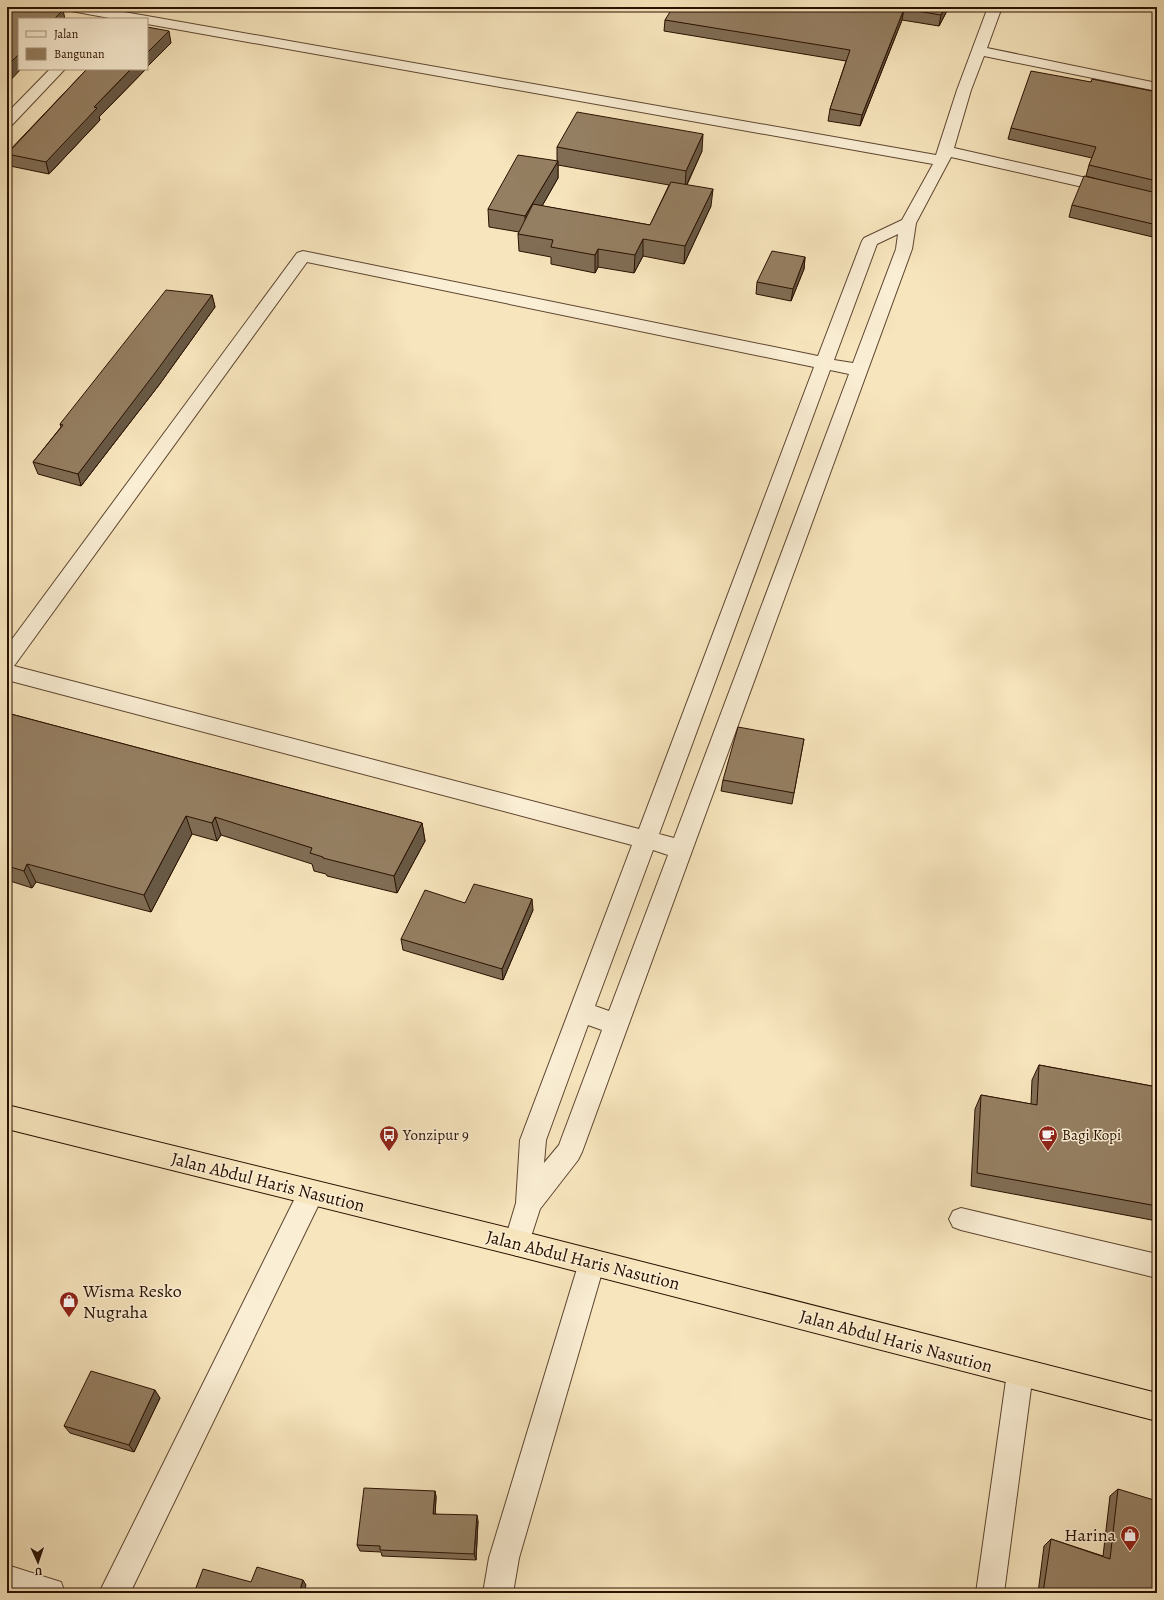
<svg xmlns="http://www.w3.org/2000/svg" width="1164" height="1600" viewBox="0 0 1164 1600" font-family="Alegreya,serif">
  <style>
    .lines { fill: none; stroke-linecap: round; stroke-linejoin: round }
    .service-casing { stroke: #5d452f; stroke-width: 2 }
    .minor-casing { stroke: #5d452f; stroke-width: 2 }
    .trunk-casing { stroke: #2a1000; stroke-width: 2 }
    .service { fill: #faeed4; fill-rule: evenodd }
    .minor { fill: #faeed4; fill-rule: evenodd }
    .trunk { fill: #f7e5bd; fill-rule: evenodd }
    .wall { fill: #806d54; stroke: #2a1000; fill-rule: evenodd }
    .shaded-wall { fill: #685945; stroke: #2a1000 }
    .building { fill: #957f62; stroke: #2a1000 }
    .labels { text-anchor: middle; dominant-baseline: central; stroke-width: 3; stroke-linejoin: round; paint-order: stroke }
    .poi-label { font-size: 15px; fill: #2a1000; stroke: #faeed4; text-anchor: start }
    .near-street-label { font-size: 18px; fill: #2a1000; stroke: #faeed4 }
    .near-poi-label { font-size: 18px; fill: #2a1000; stroke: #faeed4; text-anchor: start }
  </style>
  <rect width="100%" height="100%" fill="#f7e5bd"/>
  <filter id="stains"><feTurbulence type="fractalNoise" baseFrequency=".005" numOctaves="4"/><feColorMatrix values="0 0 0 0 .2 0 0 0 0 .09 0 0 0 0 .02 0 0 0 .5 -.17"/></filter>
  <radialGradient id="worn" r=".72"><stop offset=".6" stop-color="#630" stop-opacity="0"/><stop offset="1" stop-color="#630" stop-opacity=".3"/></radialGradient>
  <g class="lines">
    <defs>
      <path id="service" d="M 961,1208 L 1157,1254 L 1157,1278 L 961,1230 L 953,1227 L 949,1219 L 953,1211 Z
        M 1020,1360 L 1029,1364 L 1033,1373 L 1004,1593 L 976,1593 L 1007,1373 L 1011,1364 Z"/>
      <path id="minor" d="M 64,7 L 95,7 L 147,16 L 936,155 L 957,90 L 988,7 L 1002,7 L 987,48 L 1157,83 L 1157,91 L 984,56 L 971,90 L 954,148 L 1157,194 L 1157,204 L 951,157 L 916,223 L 912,249 L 582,1152 L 578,1160 L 540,1209 L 526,1252 L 517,1256 L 508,1252 L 504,1243 L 516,1203 L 520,1140 L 632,845 L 7,680 L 7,646 L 297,253 L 303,251 L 818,356 L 862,241 L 864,238 L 902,220 L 933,164 L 147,24 L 147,19 L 115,19 L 71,11 L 66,10 ZM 898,234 L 896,249 L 853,363 L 834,360 L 877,244 ZM 307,262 L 814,367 L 639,829 L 14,666 ZM 830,370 L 849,374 L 674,838 L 659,834 ZM 653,850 L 668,855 L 609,1011 L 595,1006 ZM 588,1025 L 602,1030 L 559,1145 L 544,1163 L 546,1140 Z
        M 50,69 L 65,69 L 12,125 L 7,127 L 7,113 Z
        M 311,1181 L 320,1184 L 324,1193 L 320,1202 L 130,1593 L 99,1593 L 302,1184 Z
        M 592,1249 L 601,1253 L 605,1262 L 519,1558 L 513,1593 L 483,1593 L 489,1558 L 579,1262 L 583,1253 Z
        M 7,1565 L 61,1582 L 65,1593 L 7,1593 Z"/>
      <path id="trunk" d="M 7,1105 L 517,1230 L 1157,1393 L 1157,1421 L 517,1256 L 7,1129 Z"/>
    </defs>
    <use href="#service" class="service-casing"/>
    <use href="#minor" class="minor-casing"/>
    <use href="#trunk" class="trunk-casing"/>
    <use href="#service" class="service"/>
    <use href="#minor" class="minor"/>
    <use href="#trunk" class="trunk"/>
  </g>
  <path class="wall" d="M 949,7 L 939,26 L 902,20 L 860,126 L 828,121 L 830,109 L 846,61 L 664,31 L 665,20 Z
    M 87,69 L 146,69 L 99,117 L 100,120 L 49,174 L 10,166 L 7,153 Z
    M 1091,82 L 1157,92 L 1157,238 L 1069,217 L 1072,205 L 1112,183 L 1086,176 L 1089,165 L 1092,158 L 1008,139 L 1011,128 Z
    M 557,147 L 702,151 L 687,185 L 711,206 L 684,264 L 643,256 L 634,273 L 598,267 L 595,273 L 551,264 L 551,257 L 519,251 L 518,234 L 519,232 L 489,227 L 488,209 L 557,161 ZM 558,165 L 669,185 L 650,225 L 542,206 L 558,178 Z
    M 805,257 L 804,269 L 791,301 L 756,294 L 757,282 Z
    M 212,295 L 215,307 L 159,385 L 81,486 L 38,474 L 33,462 L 61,427 L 60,424 Z
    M 7,713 L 422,823 L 425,841 L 397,893 L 327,876 L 326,874 L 314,871 L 312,864 L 221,835 L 217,841 L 192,834 L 151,912 L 36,882 L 32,888 L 7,880 Z
    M 804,739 L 792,804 L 721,791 L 723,780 Z
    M 465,903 L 533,910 L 503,980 L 403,950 L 401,939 Z
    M 1039,1065 L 1157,1087 L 1157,1221 L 971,1186 L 975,1109 L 981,1095 L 1031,1104 L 1032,1080 Z
    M 160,1398 L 134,1452 L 70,1433 L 64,1426 Z
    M 1118,1489 L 1157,1593 L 1038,1593 L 1044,1546 L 1051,1539 L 1103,1556 L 1110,1496 Z
    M 435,1491 L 436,1497 L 435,1514 L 478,1521 L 476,1560 L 382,1556 L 381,1552 L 360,1551 L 357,1545 Z"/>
  <path class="shaded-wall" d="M 945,7 L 949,7 L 939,26 L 941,15 Z
    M 904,9 L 902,20 L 860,126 L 862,115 Z
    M 63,10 L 65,19 L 54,19 Z
    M 169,31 L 171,43 L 147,67 L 147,53 Z
    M 19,54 L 19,69 L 21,69 L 7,84 L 7,66 Z
    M 131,69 L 146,69 L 99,117 L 100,120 L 49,174 L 46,162 L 94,107 Z
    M 703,134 L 702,151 L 685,188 L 686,171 Z
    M 558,161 L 558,178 L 526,234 L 525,216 Z
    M 713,189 L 711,206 L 684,264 L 685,246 Z
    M 643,239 L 643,256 L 634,273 L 635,255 Z
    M 598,249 L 598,267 L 595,273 L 595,255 Z
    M 805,257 L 804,269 L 791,301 L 793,289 Z
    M 212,295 L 215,307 L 159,385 L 81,486 L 78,474 Z
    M 186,816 L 192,834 L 151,912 L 144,895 Z
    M 215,817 L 221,835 L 217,841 L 212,823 Z
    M 422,823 L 425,841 L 397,893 L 394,876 Z
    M 27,864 L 36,882 L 32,888 L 24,871 Z
    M 532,899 L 533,910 L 503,980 L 502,969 Z
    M 155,1390 L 160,1398 L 134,1452 L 129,1445 Z
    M 435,1491 L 436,1497 L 435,1520 L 433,1514 Z
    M 477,1515 L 478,1521 L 476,1560 L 474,1554 Z
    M 303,1580 L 306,1585 L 304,1593 L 299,1593 Z"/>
  <path class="building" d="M 17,7 L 43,7 L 63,10 L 54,19 L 19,19 L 19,54 L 7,66 L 7,15 L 9,15 Z
    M 673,7 L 945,7 L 941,15 L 904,9 L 862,115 L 830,109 L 850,50 L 665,20 Z
    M 147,27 L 169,31 L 147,53 Z
    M 87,69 L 131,69 L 94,107 L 97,108 L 46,162 L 7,154 Z
    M 1031,71 L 1091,82 L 1092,79 L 1157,92 L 1157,181 L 1089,165 L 1096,147 L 1011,128 Z
    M 577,112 L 703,134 L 686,171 L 557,147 Z
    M 518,155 L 558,161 L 525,216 L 488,209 Z
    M 1084,176 L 1157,193 L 1157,225 L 1072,205 Z
    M 671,182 L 713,189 L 685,246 L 643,239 L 635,255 L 598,249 L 595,255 L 551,247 L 553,240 L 518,234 L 533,204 L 650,225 Z
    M 772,251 L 805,257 L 793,289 L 757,282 Z
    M 166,290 L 212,295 L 155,373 L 78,474 L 33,462 L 63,425 L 60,424 Z
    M 7,713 L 422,823 L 394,876 L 323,858 L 323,857 L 310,853 L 312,848 L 215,817 L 212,823 L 186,816 L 144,895 L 27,864 L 24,871 L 7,866 Z
    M 738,727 L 804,739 L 794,793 L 723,780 Z
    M 474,884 L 532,899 L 502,969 L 401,939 L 425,890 L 465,903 Z
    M 1039,1065 L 1157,1087 L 1157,1206 L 977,1173 L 981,1095 L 1037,1105 Z
    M 91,1371 L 155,1390 L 129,1445 L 64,1426 Z
    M 364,1488 L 435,1491 L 433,1514 L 477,1515 L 474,1554 L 380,1550 L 380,1546 L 357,1545 Z
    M 1118,1489 L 1157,1501 L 1157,1593 L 1043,1593 L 1051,1539 L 1110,1559 Z
    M 257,1567 L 303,1580 L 299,1593 L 194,1593 L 203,1569 L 251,1582 Z"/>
  <defs>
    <symbol id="bus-pin" viewBox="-11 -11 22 30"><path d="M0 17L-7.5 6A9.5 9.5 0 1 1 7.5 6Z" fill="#8f2418" stroke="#faeed4"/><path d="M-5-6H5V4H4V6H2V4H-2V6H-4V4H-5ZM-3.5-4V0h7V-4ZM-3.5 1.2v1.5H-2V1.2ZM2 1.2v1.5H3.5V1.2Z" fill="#fff"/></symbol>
    <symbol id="cafe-pin" viewBox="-11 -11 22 30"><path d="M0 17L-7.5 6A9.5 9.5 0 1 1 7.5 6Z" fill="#8f2418" stroke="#faeed4"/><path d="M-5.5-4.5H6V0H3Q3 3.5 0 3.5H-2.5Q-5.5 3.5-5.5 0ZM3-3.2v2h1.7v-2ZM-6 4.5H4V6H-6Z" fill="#fff"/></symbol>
    <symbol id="shop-pin" viewBox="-11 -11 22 30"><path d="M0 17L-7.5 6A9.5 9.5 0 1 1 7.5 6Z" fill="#8f2418" stroke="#faeed4"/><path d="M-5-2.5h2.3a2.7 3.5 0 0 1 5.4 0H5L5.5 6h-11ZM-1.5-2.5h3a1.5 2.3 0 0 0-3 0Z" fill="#fff"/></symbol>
  </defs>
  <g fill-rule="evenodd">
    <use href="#bus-pin" x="378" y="1124" width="22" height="30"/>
    <use href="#cafe-pin" x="1037" y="1124" width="22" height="30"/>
    <use href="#shop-pin" x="58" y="1290" width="22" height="30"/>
    <use href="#shop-pin" x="1119" y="1524" width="22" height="30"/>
  </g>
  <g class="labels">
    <g class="poi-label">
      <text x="403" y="1135">Yonzipur 9</text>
      <text x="1062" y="1135">Bagi Kopi</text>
    </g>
    <g class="near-street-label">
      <text transform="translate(268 1182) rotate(14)">Jalan Abdul Haris Nasution</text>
      <text transform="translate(583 1260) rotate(14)">Jalan Abdul Haris Nasution</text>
      <text transform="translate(896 1341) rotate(15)">Jalan Abdul Haris Nasution</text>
    </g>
    <g class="near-poi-label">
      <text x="83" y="1291">Wisma Resko<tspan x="83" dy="21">Nugraha</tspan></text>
      <text x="1116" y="1535" text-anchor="end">Harina</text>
    </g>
  </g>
  <rect width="1164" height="1600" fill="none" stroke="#f7e5bd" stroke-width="24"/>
  <rect x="8" y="8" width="1148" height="1584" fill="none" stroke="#2a1000" stroke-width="2"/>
  <rect x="12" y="12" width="1140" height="1576" fill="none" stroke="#2a1000"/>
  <rect x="18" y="18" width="130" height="52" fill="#faeed4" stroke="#a7957f"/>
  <rect x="26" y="31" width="20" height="6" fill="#faeed4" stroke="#a7957f"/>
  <text x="54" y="38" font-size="12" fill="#2a1000">Jalan</text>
  <rect x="26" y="48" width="20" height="12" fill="#957f62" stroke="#a7957f"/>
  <text x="54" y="58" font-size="12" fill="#2a1000">Bangunan</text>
  <g transform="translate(38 1562) rotate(177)" stroke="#faeed4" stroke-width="3" paint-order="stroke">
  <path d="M0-3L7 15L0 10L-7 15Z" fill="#2a1000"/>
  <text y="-6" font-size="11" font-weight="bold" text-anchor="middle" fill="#2a1000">U</text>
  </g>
  <rect width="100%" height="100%" filter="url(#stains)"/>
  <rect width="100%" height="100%" fill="url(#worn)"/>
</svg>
